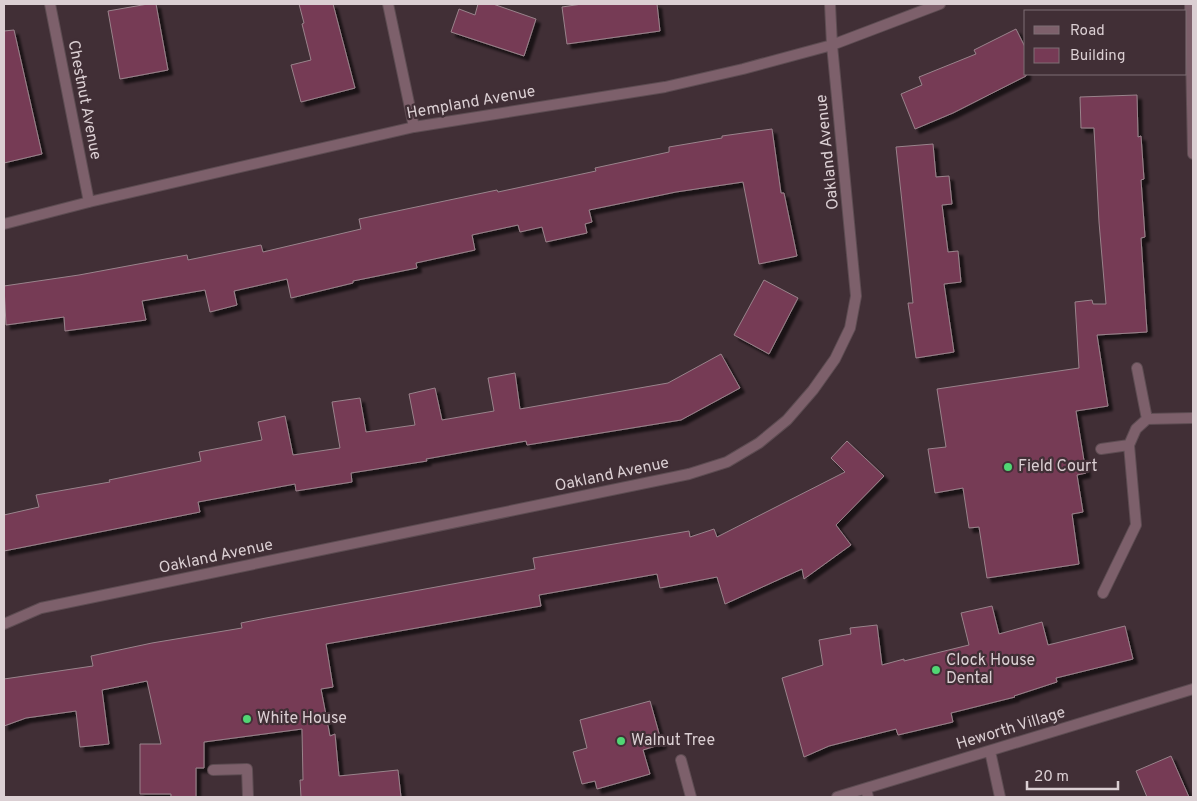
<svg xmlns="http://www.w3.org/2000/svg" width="1197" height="801" viewBox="0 0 1197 801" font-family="Overpass,sans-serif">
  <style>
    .building { fill: #763a55; stroke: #99838b; filter: url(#shadow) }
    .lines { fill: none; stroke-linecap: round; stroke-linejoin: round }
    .lane-casing { stroke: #5d4c52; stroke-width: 12 }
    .street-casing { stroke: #5d4c52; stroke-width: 12 }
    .lane { stroke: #7d606b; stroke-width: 10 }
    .street { stroke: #7d606b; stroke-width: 10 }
    .poi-dot { fill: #51d674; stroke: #412f36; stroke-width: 2 }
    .labels { text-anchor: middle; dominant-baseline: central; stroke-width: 4.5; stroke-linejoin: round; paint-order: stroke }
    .street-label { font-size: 16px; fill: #dbcfd3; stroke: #412f36 }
    .poi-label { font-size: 16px; fill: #dbcfd3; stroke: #412f36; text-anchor: start }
  </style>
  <defs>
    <filter id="shadow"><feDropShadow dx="4.5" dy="4.5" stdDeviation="1" flood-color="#0009"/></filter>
  </defs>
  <rect width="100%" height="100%" fill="#412f36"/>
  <path class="building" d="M 148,4 L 156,4 L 168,70 L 120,79 L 108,11 Z
    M 299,4 L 333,4 L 355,88 L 301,102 L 291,65 L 311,60 L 302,24 L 304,23 Z
    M 478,4 L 493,4 L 536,19 L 524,56 L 451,32 L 459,9 L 475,15 Z
    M 582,4 L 657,4 L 660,31 L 567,44 L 562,7 Z
    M 1016,29 L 1026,49 L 1026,76 L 953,113 L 915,129 L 901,94 L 922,85 L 919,77 L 976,54 L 974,50 Z
    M 14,30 L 42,154 L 4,163 L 4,31 Z
    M 1137,95 L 1138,137 L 1141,136 L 1144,179 L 1141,180 L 1145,237 L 1141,238 L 1147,332 L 1097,335 L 1108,406 L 1076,411 L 1086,473 L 1077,475 L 1083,512 L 1072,514 L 1079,564 L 987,578 L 979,527 L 969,528 L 963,488 L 935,493 L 928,449 L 946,447 L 937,389 L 1079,368 L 1075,302 L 1092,300 L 1093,304 L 1106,304 L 1099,222 L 1094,128 L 1081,128 L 1080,97 Z
    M 772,129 L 781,193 L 784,193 L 797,256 L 759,264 L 743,182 L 676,192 L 589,210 L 592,222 L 585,224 L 587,233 L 546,242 L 542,227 L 520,232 L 518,225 L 472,235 L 475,250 L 416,263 L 417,268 L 353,281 L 353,283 L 291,298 L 287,279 L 234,291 L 237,305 L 210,312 L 205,290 L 142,301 L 146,320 L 65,331 L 64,317 L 6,325 L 4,286 L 79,275 L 187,255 L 188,260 L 261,245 L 263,252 L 361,229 L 359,219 L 497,190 L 498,192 L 596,171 L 595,168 L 669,152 L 669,147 L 722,138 L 722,136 Z
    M 933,144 L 936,177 L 949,176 L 952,204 L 942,205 L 948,252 L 958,251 L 961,282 L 944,284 L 954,352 L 916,358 L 908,303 L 913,303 L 896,147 Z
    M 764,280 L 798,298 L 769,354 L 734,335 Z
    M 721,354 L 740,388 L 681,420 L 527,445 L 526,441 L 426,459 L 427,461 L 351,473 L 352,482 L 296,491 L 295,484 L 198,502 L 200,512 L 4,551 L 4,515 L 39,507 L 36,495 L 110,482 L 109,480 L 201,461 L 199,452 L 262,440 L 258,422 L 285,416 L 293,455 L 340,448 L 332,402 L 360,398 L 366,432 L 415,425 L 409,394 L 435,388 L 442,420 L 494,411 L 488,378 L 515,373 L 520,409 L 668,383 Z
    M 847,441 L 884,476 L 836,525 L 851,545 L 804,579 L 802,569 L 725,604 L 717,577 L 660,588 L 657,574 L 539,595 L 541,606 L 326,644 L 333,687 L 321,689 L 330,736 L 335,734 L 339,776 L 398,770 L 401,797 L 301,797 L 300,780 L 303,780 L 302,729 L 204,742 L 204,768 L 196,768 L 196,797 L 171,797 L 171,794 L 140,794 L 140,744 L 161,744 L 147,681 L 102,690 L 109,744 L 80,747 L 76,711 L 26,718 L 4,726 L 4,679 L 93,666 L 91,656 L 152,643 L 242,628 L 241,623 L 266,618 L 535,569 L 533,558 L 689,531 L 690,537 L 714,529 L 717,537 L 845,472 L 831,458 Z
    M 992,606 L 999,634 L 1042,622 L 1048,645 L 1125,626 L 1133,659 L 1056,678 L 1057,682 L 1014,696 L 1015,697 L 951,713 L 953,722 L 898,735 L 896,729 L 829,746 L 804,757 L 782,678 L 823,665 L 819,640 L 851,634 L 850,628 L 877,625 L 882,665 L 904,659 L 904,661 L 969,645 L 961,613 Z
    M 650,701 L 662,744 L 643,750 L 650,774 L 597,789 L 595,781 L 582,784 L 573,752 L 587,748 L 580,720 Z
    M 1171,756 L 1189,797 L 1147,797 L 1136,771 Z"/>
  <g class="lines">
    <defs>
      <path id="lane" d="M 1137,368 L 1147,419 L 1193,418
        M 1101,449 L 1129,445 L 1136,429 L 1147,419
        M 1103,593 L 1136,525 L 1129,445
        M 681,760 L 691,797
        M 213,770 L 247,769 L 248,797
        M 866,789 L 868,797"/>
      <path id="street" d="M 50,4 L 89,202
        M 388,4 L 414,127
        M 1190,4 L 1193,154
        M 4,224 L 89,202 L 414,127 L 665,87 L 743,69 L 832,45 L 940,4
        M 4,624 L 41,608 L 689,474 L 727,462 L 759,443 L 787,420 L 813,390 L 835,359 L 850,328 L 856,296 L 832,45 L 830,4
        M 990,751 L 1000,797
        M 837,797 L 1193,689"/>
    </defs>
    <use href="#lane" class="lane-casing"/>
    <use href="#street" class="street-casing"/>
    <use href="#lane" class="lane"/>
    <use href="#street" class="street"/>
  </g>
  <g class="poi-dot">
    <circle cx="1008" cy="467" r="5"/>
    <circle cx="936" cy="670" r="5"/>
    <circle cx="247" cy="719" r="5"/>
    <circle cx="621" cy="741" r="5"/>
  </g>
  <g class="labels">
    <g class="street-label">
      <text transform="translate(84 100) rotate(79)">Chestnut Avenue</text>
      <text transform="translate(471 103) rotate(-10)">Hempland Avenue</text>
      <text transform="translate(828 152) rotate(-96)">Oakland Avenue</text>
      <text transform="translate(612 475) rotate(-12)">Oakland Avenue</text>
      <text transform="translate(216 557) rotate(-12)">Oakland Avenue</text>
      <text transform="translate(1011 729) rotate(-17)">Heworth Village</text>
    </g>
    <g class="poi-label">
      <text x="1018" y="467">Field Court</text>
      <text x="946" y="661">Clock House<tspan x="946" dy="18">Dental</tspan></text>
      <text x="257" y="719">White House</text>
      <text x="631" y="741">Walnut Tree</text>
    </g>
  </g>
  <rect width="1197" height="801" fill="none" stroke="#dbcfd3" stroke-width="10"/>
  <rect x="1024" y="10" width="162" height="65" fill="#412f36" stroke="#7f6f75"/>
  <rect x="1034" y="26" width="25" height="8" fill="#7d606b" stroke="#7f6f75"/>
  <text x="1070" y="35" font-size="15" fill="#dbcfd3">Road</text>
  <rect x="1034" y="48" width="25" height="15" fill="#763a55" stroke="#7f6f75"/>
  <text x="1070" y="60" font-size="15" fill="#dbcfd3">Building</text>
  <path d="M1027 781v8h91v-8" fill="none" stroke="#dbcfd3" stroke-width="2.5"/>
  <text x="1034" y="781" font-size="15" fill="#dbcfd3" stroke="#412f36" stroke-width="4" paint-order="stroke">20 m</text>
</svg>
